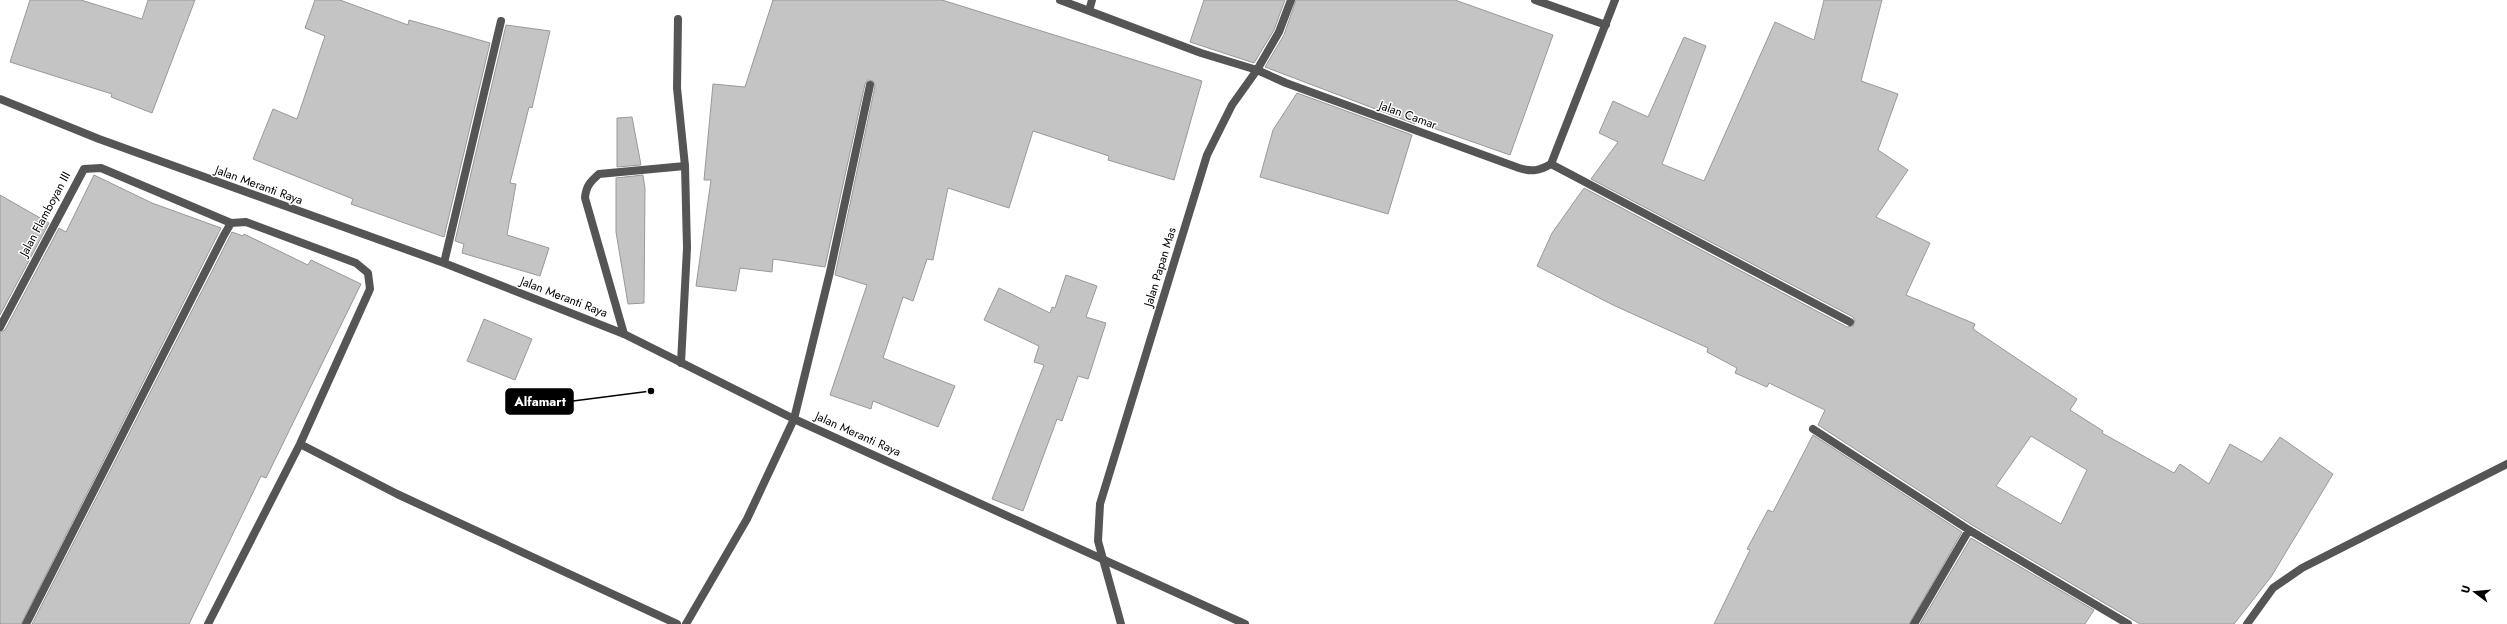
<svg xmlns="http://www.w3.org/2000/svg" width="2507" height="624" viewBox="0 0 2507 624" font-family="Jost,sans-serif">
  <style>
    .building { fill: #c4c4c4; stroke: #999; fill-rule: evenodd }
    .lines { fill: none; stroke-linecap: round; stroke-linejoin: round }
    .service { stroke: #555; stroke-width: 8 }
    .minor { stroke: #555; stroke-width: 8 }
    .tertiary { stroke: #555; stroke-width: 8 }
    .labels { text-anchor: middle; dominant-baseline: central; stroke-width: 3; stroke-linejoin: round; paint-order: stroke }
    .street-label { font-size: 12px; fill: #000; stroke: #fff }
    .leader { fill: none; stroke: #000; stroke-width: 1.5 }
    .callout-dot { fill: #000; stroke: #fff; stroke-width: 1.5 }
    .callout { fill: #000; stroke: #000; stroke-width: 1.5 }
    .callout-label { font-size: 13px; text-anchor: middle; font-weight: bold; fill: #fff }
  </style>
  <rect width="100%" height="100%" fill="#fff"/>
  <path class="building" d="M 30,0 L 81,0 L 142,19 L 148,0 L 195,0 L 152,113 L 111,97 L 112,94 L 10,62 Z
    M 315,0 L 340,0 L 408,25 L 409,20 L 490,43 L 444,237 L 351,204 L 353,199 L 253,159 L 273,109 L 297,119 L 325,36 L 305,28 Z
    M 773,0 L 942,0 L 1202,81 L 1174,180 L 1108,160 L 1109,156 L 1033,131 L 1009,208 L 948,188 L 933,260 L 927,259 L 913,301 L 903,297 L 883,358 L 955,386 L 938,427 L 873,401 L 871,409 L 830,395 L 867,285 L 835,275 L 875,86 L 873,81 L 868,80 L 865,84 L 825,267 L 773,259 L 772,272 L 740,268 L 736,291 L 696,286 L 711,180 L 704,180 L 713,84 L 745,87 Z
    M 1204,0 L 1285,0 L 1274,30 L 1254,63 L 1190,42 Z
    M 1296,0 L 1455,0 L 1553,35 L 1510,155 L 1416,122 L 1415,124 L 1265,67 L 1284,35 Z
    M 1824,0 L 1882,0 L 1861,81 L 1898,94 L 1878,150 L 1908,170 L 1876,217 L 1930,243 L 1906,295 L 1975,324 L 1973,329 L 2077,399 L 2070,410 L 2103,431 L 2102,433 L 2174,473 L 2180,464 L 2209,484 L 2230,444 L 2262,462 L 2280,437 L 2333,474 L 2271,577 L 2234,624 L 2140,624 L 1972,525 L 1818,425 L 1825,410 L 1769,383 L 1767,387 L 1735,373 L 1737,368 L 1707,352 L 1708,348 L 1613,305 L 1537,266 L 1552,233 L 1584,188 L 1847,327 L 1853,326 L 1855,321 L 1853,317 L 1591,179 L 1618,142 L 1599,133 L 1613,101 L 1648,117 L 1684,37 L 1706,46 L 1662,164 L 1704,181 L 1775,22 L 1814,40 ZM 2031,436 L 2087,470 L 2061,524 L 1996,486 Z
    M 506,25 L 550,31 L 532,108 L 529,107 L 510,183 L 516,184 L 507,235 L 549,248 L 540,276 L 462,253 L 464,244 L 455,241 Z
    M 1297,93 L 1412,135 L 1388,214 L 1260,177 L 1273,130 Z
    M 632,117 L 641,165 L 617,167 L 617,118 Z
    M 94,175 L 152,203 L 221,228 L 21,624 L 0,624 L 0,332 L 5,330 L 59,228 L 66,232 Z
    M 643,175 L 645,189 L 644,303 L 628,304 L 616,232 L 616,178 Z
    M 0,195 L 49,223 L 0,315 Z
    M 232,232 L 243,236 L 244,234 L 308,265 L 311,260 L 361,284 L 266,478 L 261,476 L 189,624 L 32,624 Z
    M 1066,275 L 1097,286 L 1086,317 L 1106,323 L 1088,379 L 1078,376 L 1062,421 L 1057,419 L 1023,511 L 992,499 L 1044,365 L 1034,362 L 1039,346 L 984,320 L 999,288 L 1050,313 L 1052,307 L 1055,308 Z
    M 484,319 L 532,339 L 515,380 L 467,361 Z
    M 1813,435 L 1962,532 L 1909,624 L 1714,624 L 1750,550 L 1747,549 L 1768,510 L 1773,512 Z
    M 1971,538 L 2094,610 L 2085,624 L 1920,624 Z"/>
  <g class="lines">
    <path class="service" d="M 624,334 L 585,198 C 586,186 590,182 599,174 L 685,166"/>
    <path class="minor" d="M 1060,0 L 1201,53 L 1257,70 L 1286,83 L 1519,168 C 1532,172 1539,171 1551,164
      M 1535,0 L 1606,25
      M 1089,11 L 1092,0
      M 678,19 L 677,88 L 685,166 L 687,248 L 681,363
      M 0,99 L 99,139 L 444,263 L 624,334 L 794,419 L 1245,624
      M 1551,164 L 1850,322
      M 1551,164 L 1615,0
      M 444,263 L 501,21
      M 0,327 L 84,169 L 101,168 L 231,223
      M 1813,429 L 1969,530 L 2128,624
      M 300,444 L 397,494 L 677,624
      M 26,624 L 224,235 L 231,223 L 246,222 L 356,263 L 368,273 L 370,289 L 300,444 L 208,624
      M 686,624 L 747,519 L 794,419 L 830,272 L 870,85
      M 1914,624 L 1969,530
      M 2247,624 L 2273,588 L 2302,568 L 2507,464"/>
    <path class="tertiary" d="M 1121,624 L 1098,541 L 1100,504 L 1207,155 L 1232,105 L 1257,70 L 1279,32 L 1291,0"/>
  </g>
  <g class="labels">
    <g class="street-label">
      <text transform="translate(1408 115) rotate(20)">Jalan Camar</text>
      <text transform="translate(259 185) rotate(20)">Jalan Meranti Raya</text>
      <text transform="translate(45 214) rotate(-62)">Jalan Flamboyan III</text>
      <text transform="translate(1160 267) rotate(-73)">Jalan Papan Mas</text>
      <text transform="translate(564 297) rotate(21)">Jalan Meranti Raya</text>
      <text transform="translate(858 434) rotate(24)">Jalan Meranti Raya</text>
    </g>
  </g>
  <path class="leader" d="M651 391L573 401"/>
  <circle class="callout-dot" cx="651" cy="391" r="4"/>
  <rect class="callout" x="506" y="389" width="67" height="25" rx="4"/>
  <g class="callout-label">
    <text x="540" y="406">Alfamart</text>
  </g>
  <g transform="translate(2475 592) rotate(286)" stroke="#ffffff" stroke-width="3" paint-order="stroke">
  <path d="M0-3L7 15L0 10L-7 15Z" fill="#000000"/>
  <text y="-6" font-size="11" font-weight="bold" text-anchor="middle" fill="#000000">U</text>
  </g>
</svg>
